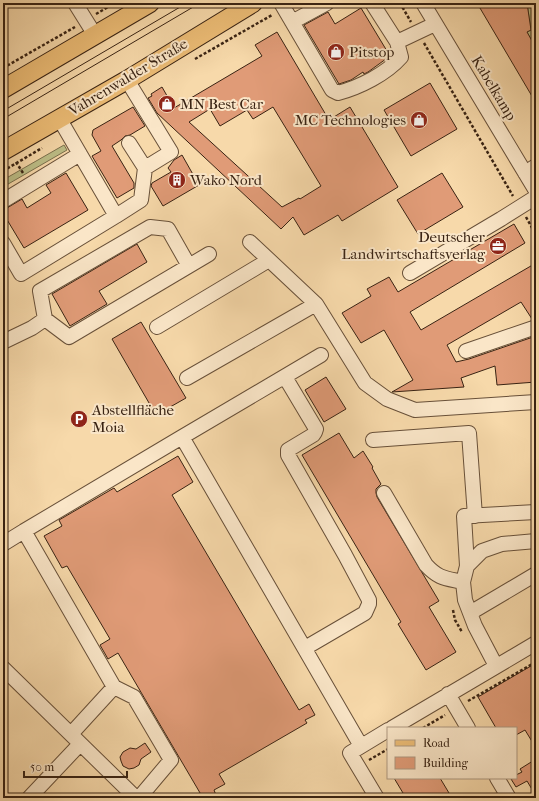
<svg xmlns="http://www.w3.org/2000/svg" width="539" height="801" viewBox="0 0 539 801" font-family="'IM FELL French Canon',serif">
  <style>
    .green { fill: #bdbf88; stroke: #7b714e }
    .building { fill: #e09b77; stroke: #392313; fill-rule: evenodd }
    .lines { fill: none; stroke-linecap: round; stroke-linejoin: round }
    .minor-casing { stroke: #685039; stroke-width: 16 }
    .major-casing { stroke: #392313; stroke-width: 20 }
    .path { stroke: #392313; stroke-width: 2.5; stroke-dasharray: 3 2; stroke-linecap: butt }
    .minor { stroke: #fae6c8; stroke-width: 14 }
    .major { stroke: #ecbc75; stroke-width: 18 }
    .tram { stroke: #392313; stroke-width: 1 }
    .labels { text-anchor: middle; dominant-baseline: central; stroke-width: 4; stroke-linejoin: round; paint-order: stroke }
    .poi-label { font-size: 15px; fill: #392313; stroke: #fae6c8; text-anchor: start }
    .street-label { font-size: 15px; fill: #392313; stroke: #fae6c8 }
  </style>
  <rect width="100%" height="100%" fill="#f7d9aa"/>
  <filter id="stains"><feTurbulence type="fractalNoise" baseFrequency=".005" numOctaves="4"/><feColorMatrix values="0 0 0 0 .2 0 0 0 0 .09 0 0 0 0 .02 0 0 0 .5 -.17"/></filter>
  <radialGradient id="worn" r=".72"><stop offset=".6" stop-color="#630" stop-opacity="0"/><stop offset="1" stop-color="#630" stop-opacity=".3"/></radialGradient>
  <path class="green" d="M 527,3 L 536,3 L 536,48 L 527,32 L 531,30 Z
    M 64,145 L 67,150 L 3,187 L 3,180 Z"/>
  <path class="building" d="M 477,3 L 527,3 L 531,30 L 527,32 L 536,48 L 536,103 Z
    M 361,8 L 390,56 L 368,72 L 364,74 L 363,72 L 351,80 L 339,84 L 304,25 L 328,12 L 335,24 Z
    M 277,32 L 329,120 L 350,107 L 398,187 L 342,221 L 338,215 L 304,235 L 293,217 L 281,229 L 157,113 L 148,98 L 152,96 L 151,94 L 162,87 L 174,108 L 262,56 L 255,45 ZM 273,107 L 321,186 L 300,199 L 299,198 L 282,207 L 189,122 L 210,109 L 220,126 L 247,110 L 253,119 Z
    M 430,83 L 457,129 L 411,156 L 384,110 Z
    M 133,107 L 145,126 L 130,135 L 125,136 L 121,140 L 112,146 L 134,183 L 134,188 L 117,198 L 92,156 L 101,151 L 92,135 L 93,130 Z
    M 182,155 L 199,185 L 163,206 L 151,186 L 152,183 L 171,172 L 168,168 L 174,160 Z
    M 66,173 L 88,210 L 24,248 L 3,213 L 3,209 L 7,208 L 22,199 L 27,208 L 51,193 L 46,185 Z
    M 442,173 L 463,207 L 418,234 L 397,200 Z
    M 514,224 L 525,243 L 410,312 L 421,330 L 536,263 L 536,319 L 532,319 L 521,302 L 447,345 L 456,362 L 469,359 L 536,336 L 536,382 L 497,385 L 495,366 L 461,378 L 464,387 L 392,392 L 413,380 L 384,330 L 361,343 L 342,313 L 371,296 L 367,289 L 389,277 L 398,292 Z
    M 137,244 L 147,262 L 99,291 L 107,304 L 70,326 L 52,294 Z
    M 141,322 L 186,398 L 156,415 L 112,339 Z
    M 326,377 L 346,409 L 324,422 L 305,390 Z
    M 339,433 L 354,458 L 363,451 L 373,467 L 372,468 L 381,484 L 376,489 L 376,493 L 377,497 L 439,601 L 429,607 L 456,652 L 426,670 L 398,624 L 401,622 L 302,455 Z
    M 178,456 L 193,482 L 172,495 L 299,710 L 309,704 L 315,715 L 305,720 L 307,723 L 219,774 L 225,784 L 214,790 L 216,795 L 210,798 L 203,798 L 118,653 L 108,659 L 100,645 L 110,639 L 67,566 L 62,568 L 44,536 L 62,526 L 59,520 L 114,488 L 117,492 Z
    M 536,663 L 536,748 L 525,730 L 516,735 L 516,728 L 496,728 L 478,697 Z
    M 145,743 L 151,752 L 141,759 L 139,765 L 134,768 L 129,769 L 123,766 L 121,761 L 120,757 L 123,752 L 130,748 L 136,749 Z
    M 536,759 L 536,796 L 527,781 L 516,787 L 511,779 L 516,778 L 516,775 L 522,772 L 520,769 Z
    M 394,778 L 440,778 L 452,798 L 406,798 Z"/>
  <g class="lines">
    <defs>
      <path id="minor" d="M 75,3 L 95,35
        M 281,3 L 332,90 L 338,93 C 360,87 386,74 401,57 L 397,42 L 435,24
        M 372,3 L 397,42
        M 423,3 L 536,191
        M 292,22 L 327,3
        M 129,143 L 145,168
        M 525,173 L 536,166
        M 3,201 L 80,154
        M 116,216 L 141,200 L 145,168 L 171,152 L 127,80
        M 250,242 L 316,304 L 365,383 L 387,399 L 415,410 L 536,402
        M 3,243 L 21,274 L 116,216 L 59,118
        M 410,273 L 501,219 L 536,197
        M 45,319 L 69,337 L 209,254
        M 157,327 L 269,260
        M 3,342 L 32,328 L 45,319 L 40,291 L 150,227 L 168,229 L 189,266
        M 466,351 L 536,327
        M 321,355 L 182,437 L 361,746
        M 285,377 L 316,429 L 315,432 L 313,435 L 288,450 L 288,455 L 345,555 L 369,600 L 369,604 L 365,613 L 305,648
        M 187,378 L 316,304
        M 373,440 L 469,433 L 475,516
        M 384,493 L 426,565 C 439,579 445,578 463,582
        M 3,544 L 24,531
        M 467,566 L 464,516 L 536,512
        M 470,613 L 536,574
        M 496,666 L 475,626 L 465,600 L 463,582 L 467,566 L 482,551 L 502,544 L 536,541
        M 3,668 L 136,798
        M 114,687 L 134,697 L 171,760 L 139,798
        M 448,694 L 468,728
        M 392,728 L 536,643
        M 71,734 L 114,687 L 24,531 L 182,437
        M 497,778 L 509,798
        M 29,798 L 80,744
        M 377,798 L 350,753 L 388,730"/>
      <path id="major" d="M 3,89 L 150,3
        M 3,151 L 127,80 L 253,3"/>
    </defs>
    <use href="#minor" class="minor-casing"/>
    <use href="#major" class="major-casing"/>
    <path class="path" d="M 400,3 L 411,22
      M 96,14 L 115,3
      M 424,43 L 513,196
      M 195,59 L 272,15
      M 3,68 L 75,27
      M 16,162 L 23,173
      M 3,171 L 42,148
      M 526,217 L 536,235
      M 453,610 L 455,620 L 462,632
      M 468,701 L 536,662
      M 423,728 L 445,715
      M 369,760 L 388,749"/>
    <use href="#minor" class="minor"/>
    <use href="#major" class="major"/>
    <path class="tram" d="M 3,111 L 187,3
      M 3,119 L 200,3"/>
  </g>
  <defs>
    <symbol id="shop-disc" viewBox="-11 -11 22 22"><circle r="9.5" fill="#8f2418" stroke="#fae6c8"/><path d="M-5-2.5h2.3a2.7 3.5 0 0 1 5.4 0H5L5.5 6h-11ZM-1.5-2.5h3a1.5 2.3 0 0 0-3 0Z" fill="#fff"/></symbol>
    <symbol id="building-disc" viewBox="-11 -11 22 22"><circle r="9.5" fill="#8f2418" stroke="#fae6c8"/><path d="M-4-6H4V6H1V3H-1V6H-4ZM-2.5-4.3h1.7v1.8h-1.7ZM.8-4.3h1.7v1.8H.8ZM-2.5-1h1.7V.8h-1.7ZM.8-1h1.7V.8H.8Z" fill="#fff"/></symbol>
    <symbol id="office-disc" viewBox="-11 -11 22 22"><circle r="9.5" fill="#8f2418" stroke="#fae6c8"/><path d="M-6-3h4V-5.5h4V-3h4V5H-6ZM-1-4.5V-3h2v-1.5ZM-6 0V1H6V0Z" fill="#fff"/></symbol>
    <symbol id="parking-disc" viewBox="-11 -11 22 22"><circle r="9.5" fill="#8f2418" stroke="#fae6c8"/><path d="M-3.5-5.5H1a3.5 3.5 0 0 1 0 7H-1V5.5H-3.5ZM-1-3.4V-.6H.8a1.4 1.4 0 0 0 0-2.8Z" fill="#fff"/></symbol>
  </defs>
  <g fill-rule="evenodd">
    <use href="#shop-disc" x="326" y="42" width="20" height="20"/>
    <use href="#shop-disc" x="157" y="94" width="20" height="20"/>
    <use href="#shop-disc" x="409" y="110" width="20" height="20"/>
    <use href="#building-disc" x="167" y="170" width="20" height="20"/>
    <use href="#office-disc" x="488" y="236" width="20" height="20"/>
    <use href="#parking-disc" x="69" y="409" width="20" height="20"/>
  </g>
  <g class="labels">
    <g class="poi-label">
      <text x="349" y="52">Pitstop</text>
      <text x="180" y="104">MN Best Car</text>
      <text x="406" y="120" text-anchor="end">MC Technologies</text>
      <text x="190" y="180">Wako Nord</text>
      <text x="485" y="237" text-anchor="end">Deutscher<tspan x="485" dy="17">Landwirtschaftsverlag</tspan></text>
      <text x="92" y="410">Abstellfläche<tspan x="92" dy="17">Moia</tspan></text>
    </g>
    <g class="street-label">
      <text transform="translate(128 77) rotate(-31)">Vahrenwalder Straße</text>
      <text transform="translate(494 88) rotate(59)">Kabelkamp</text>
    </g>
  </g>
  <rect width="539" height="801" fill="none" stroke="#f7d9aa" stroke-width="16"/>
  <rect x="4" y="4" width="531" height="793" fill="none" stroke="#392313" stroke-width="2"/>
  <rect x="8" y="8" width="523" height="785" fill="none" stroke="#392313"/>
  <rect x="387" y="727" width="130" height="52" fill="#fae6c8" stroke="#ad9880"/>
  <rect x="395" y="740" width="20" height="6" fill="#ecbc75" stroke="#ad9880"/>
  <text x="423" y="747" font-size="12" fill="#392313">Road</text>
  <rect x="395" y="757" width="20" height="12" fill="#e09b77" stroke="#ad9880"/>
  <text x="423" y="767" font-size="12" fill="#392313">Building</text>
  <path d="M24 771v6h103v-6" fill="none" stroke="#392313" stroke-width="2"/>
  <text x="30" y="771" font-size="12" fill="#392313" stroke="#fae6c8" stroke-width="3" paint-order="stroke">50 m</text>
  <rect width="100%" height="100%" filter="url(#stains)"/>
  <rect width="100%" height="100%" fill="url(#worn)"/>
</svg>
